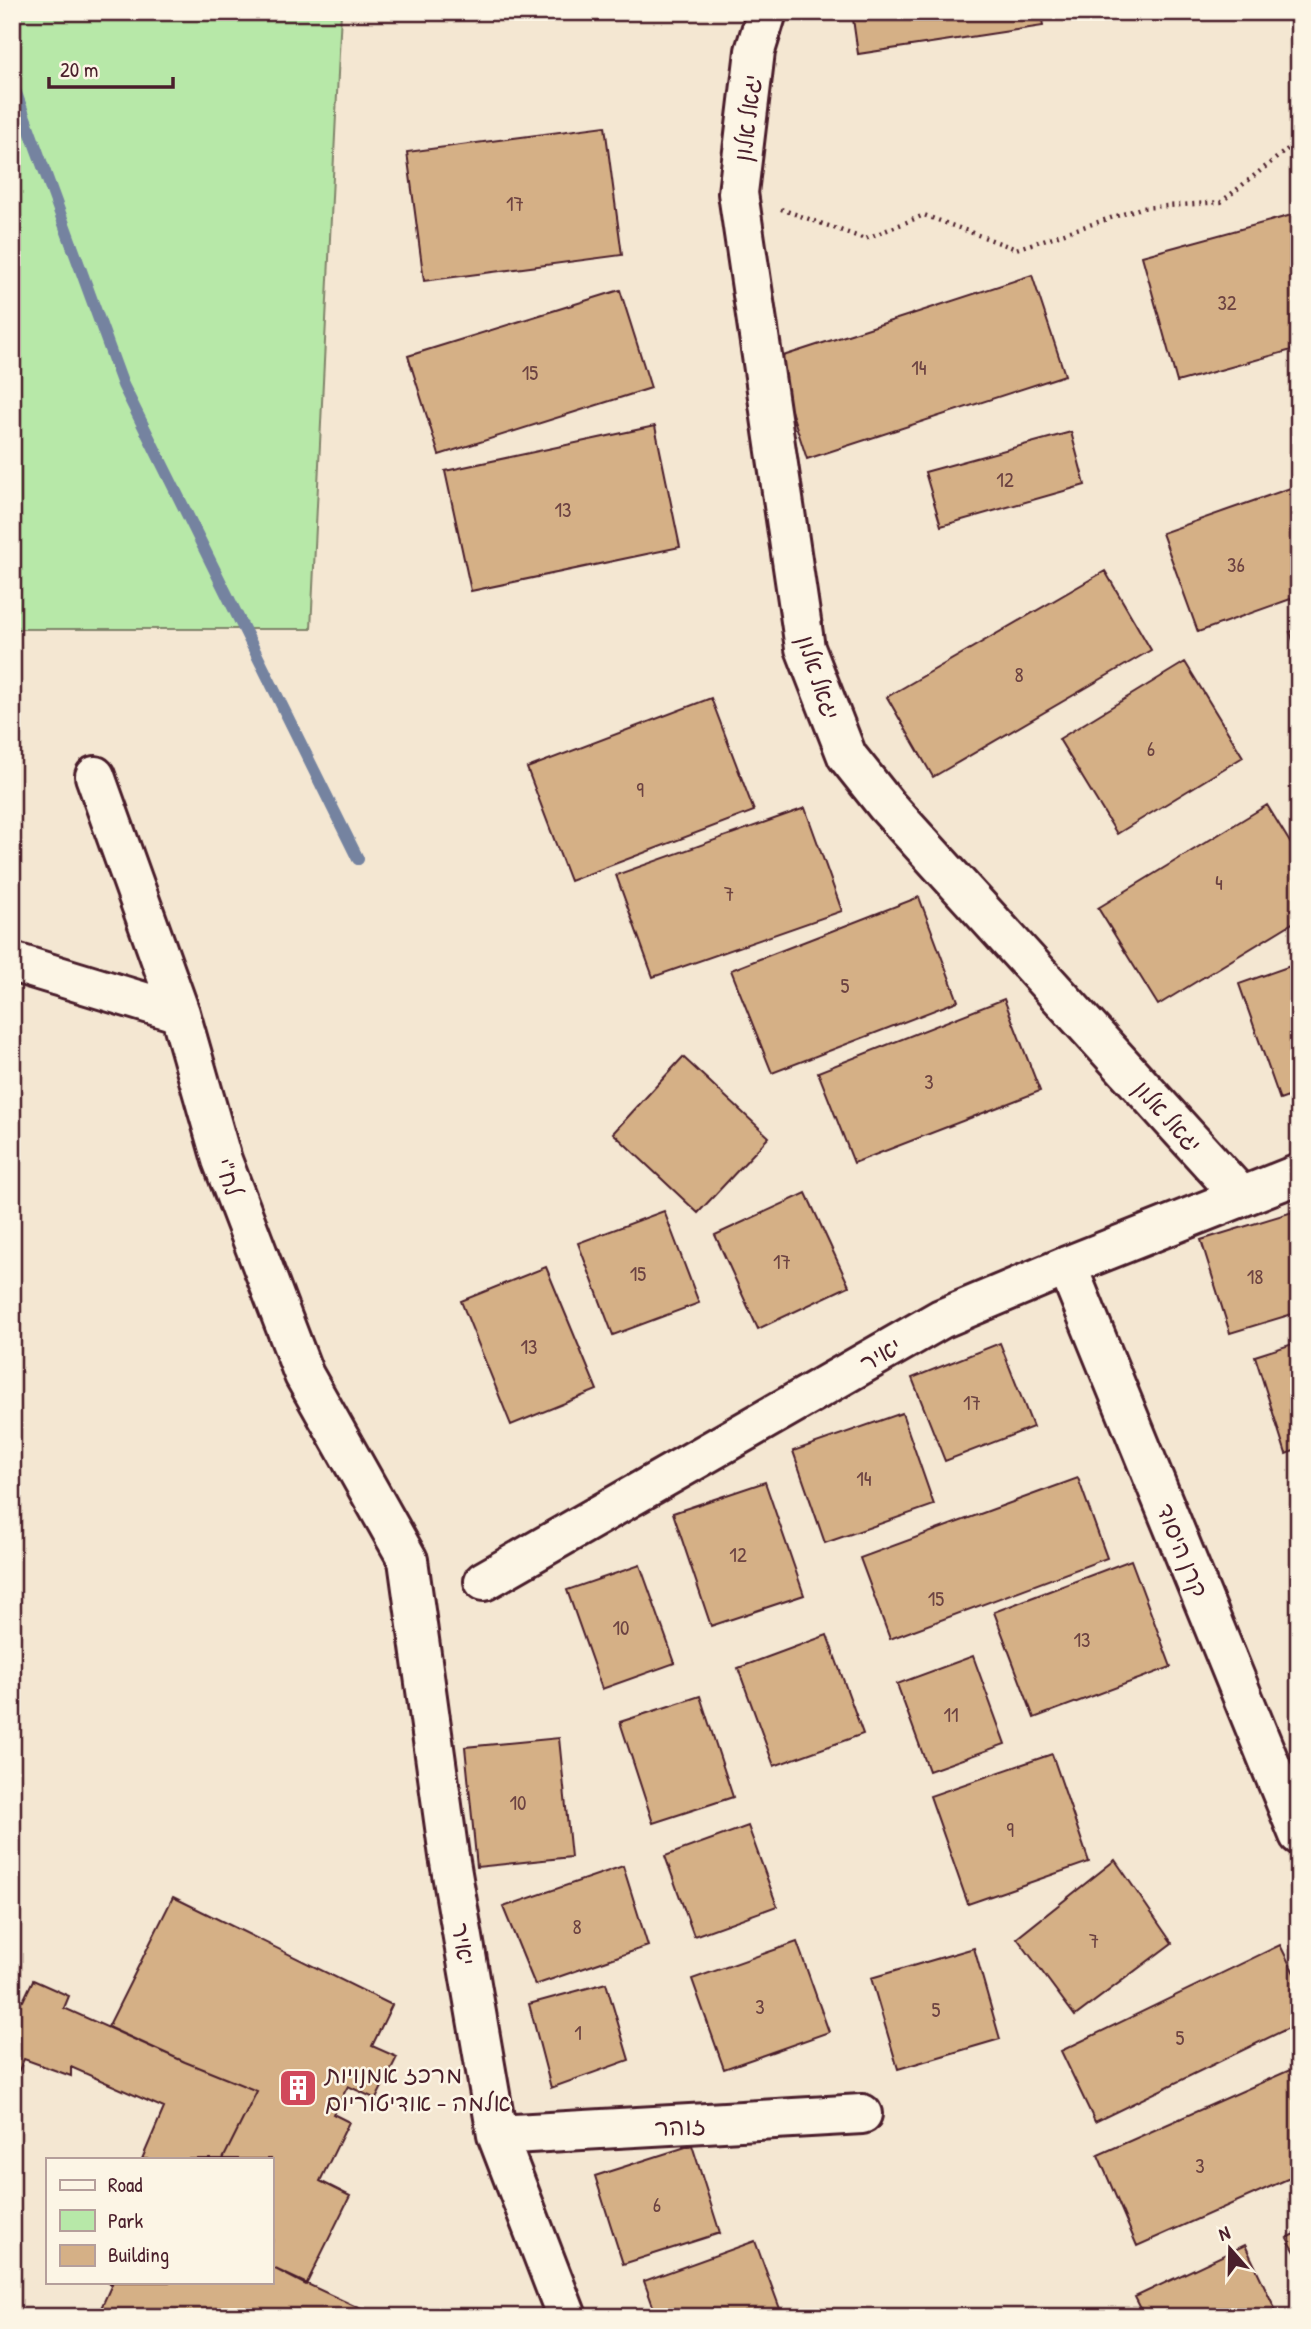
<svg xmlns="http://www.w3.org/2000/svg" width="1311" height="2329" viewBox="0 0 1311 2329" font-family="'Patrick Hand','Playpen Sans Hebrew',sans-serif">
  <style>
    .green { fill: #b7e8a8; stroke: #80846a; stroke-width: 2 }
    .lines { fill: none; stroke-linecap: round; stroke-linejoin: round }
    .stream { stroke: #7483a0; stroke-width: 12 }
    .building { fill: #d5b086; stroke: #4a1f2b; stroke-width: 2 }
    .minor-casing { stroke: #4a1f2b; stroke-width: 44 }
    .path { stroke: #4a1f2b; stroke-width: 4.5; stroke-dasharray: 2 5; stroke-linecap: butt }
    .minor { stroke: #fcf5e5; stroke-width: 38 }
    .labels { text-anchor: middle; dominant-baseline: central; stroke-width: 5; stroke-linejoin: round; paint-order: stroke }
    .number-label { font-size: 21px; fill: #6d4342 }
    .street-label { font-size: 24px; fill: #4a1f2b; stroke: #fcf5e5 }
    .poi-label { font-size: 24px; fill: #4a1f2b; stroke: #fcf5e5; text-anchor: start }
  </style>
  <rect width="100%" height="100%" fill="#f4e7d2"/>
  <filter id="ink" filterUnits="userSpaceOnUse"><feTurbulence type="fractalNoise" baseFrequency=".0143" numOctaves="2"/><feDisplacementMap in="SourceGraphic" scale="14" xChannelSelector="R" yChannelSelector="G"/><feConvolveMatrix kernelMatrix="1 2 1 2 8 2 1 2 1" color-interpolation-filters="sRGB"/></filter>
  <g filter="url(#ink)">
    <path class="green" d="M 12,12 L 341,12 L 311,629 L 12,629 Z"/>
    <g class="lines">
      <path class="stream" d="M 12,82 L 123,385 L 358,859"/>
    </g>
    <path class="building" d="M 852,12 L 1041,12 L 1043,26 L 858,54 Z
      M 605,126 L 622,255 L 424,281 L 407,152 Z
      M 1299,213 L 1299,348 L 1177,382 L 1142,256 Z
      M 1032,275 L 1065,375 L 807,459 L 774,359 Z
      M 620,290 L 651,388 L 439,455 L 408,356 Z
      M 655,426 L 680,547 L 471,591 L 445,471 Z
      M 1071,432 L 1085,485 L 941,526 L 925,472 Z
      M 1299,485 L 1299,596 L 1198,632 L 1162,533 Z
      M 1105,571 L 1151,650 L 933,777 L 887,697 Z
      M 1299,629 L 1299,658 L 1290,632 Z
      M 1185,662 L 1243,757 L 1117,834 L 1059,739 Z
      M 711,698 L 754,811 L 570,881 L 527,768 Z
      M 1267,805 L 1299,857 L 1299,919 L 1158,1005 L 1098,908 Z
      M 805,808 L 842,911 L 653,977 L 616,875 Z
      M 919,897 L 958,1001 L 772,1073 L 731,970 Z
      M 1299,963 L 1299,1093 L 1280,1100 L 1239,984 Z
      M 1004,999 L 1040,1091 L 854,1163 L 818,1072 Z
      M 683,1057 L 769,1137 L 698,1213 L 613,1133 Z
      M 806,1193 L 849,1286 L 758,1329 L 715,1235 Z
      M 1299,1210 L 1299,1312 L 1230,1333 L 1201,1240 Z
      M 664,1211 L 699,1303 L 613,1335 L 578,1243 Z
      M 546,1267 L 597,1390 L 511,1425 L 461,1301 Z
      M 1299,1342 L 1299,1449 L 1286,1454 L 1255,1356 Z
      M 1000,1343 L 1033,1427 L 945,1461 L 912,1378 Z
      M 902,1413 L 934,1505 L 825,1543 L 793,1451 Z
      M 1078,1478 L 1107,1558 L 890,1639 L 860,1558 Z
      M 765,1482 L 804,1595 L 711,1626 L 673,1513 Z
      M 1131,1560 L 1171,1667 L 1034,1718 L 994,1612 Z
      M 640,1565 L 675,1663 L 602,1689 L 567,1590 Z
      M 827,1635 L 863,1734 L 774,1766 L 738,1668 Z
      M 973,1656 L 1005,1744 L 929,1771 L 897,1684 Z
      M 700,1696 L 733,1797 L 653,1823 L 620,1722 Z
      M 559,1738 L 571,1857 L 477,1867 L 465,1747 Z
      M 1052,1754 L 1089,1862 L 968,1904 L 930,1796 Z
      M 748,1826 L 777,1906 L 694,1936 L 665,1856 Z
      M 1115,1860 L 1172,1943 L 1075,2016 L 1017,1938 Z
      M 623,1866 L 648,1946 L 535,1985 L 503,1907 Z
      M 173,1897 L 392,2005 L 372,2046 L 397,2057 L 376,2099 L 348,2086 L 333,2114 L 349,2122 L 320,2181 L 350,2196 L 306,2285 L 271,2267 L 273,2222 L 271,2221 L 271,2159 L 223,2159 L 257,2091 L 185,2062 L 108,2027 Z
      M 797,1942 L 829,2032 L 724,2069 L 692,1979 Z
      M 1280,1945 L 1299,1983 L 1299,2023 L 1095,2122 L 1061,2051 Z
      M 974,1948 L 1000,2039 L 898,2069 L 871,1978 Z
      M 33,1980 L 69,1996 L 64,2008 L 185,2062 L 257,2091 L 223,2159 L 142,2159 L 164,2108 L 71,2067 L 71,2076 L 24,2059 L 15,2079 L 12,2078 L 12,1996 L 23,2001 Z
      M 606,1983 L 629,2060 L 551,2088 L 529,2004 Z
      M 1299,2066 L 1299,2174 L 1137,2246 L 1098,2155 Z
      M 692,2145 L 720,2233 L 623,2264 L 595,2176 Z
      M 1299,2232 L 1299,2259 L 1287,2238 Z
      M 755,2241 L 783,2317 L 657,2317 L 644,2281 Z
      M 1245,2245 L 1279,2317 L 1145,2317 L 1135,2297 Z
      M 271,2267 L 378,2317 L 97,2317 L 112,2284 L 107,2282 L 271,2282 Z"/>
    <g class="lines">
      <defs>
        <path id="minor" d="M 767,12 L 755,51 L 738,193 L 805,648 L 847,756 L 886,805 L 1241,1196
          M 95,776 L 180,1013 L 222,1160 L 304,1375 L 408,1560 L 449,1856 L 497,2135 L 567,2317
          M 12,962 L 180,1013
          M 1067,1266 L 1299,1835
          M 484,1581 L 941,1319 L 1067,1266 L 1299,1174
          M 497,2135 L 862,2114"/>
      </defs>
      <use href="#minor" class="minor-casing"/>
      <path class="path" d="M 781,209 L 865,239 L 924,215 L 1016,249 L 1141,208 L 1221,202 L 1299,140"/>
      <use href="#minor" class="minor"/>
    </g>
  </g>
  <defs>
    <symbol id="building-square" viewBox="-11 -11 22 22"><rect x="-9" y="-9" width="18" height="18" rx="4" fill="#d1495b" stroke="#fcf5e5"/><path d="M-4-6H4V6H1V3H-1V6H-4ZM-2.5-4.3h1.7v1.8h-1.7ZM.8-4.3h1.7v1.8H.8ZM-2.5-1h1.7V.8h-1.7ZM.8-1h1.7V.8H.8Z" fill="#fff"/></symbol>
  </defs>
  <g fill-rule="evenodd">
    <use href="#building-square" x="276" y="2066" width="44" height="44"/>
  </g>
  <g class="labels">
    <g class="number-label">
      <text x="515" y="203">17</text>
      <text x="1227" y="302">32</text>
      <text x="919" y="367">14</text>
      <text x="530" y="372">15</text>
      <text x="1005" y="479">12</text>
      <text x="563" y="509">13</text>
      <text x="1236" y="564">36</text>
      <text x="1019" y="674">8</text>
      <text x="1151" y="748">6</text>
      <text x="640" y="789">9</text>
      <text x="1219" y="882">4</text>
      <text x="729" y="893">7</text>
      <text x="845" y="985">5</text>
      <text x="929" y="1081">3</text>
      <text x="782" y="1261">17</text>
      <text x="638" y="1273">15</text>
      <text x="1255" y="1276">18</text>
      <text x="529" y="1346">13</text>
      <text x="972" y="1402">17</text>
      <text x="864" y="1478">14</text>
      <text x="738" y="1554">12</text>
      <text x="936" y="1598">15</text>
      <text x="621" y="1627">10</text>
      <text x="1082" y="1639">13</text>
      <text x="951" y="1714">11</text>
      <text x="518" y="1802">10</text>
      <text x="1010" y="1829">9</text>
      <text x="577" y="1926">8</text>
      <text x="1094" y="1940">7</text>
      <text x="760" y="2006">3</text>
      <text x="936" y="2009">5</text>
      <text x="578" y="2032">1</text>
      <text x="1180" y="2037">5</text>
      <text x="1200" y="2165">3</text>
      <text x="657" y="2204">6</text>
    </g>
    <g class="street-label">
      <text transform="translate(747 118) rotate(-83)">יגאל אלון</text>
      <text transform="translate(819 677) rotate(72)">יגאל אלון</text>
      <text transform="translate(1168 1116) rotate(48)">יגאל אלון</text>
      <text transform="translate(229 1177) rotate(70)">לח"י</text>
      <text transform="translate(880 1354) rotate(-30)">יאיר</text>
      <text transform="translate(1183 1550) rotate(68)">קרן היסוד</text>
      <text transform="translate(464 1944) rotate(80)">יאיר</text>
      <text transform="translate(680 2126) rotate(-3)">זוהר</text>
    </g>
    <g class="poi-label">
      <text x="325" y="2074">מרכז אמנויות<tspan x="325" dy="28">אלמה - אודיטוריום</tspan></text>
    </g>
  </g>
  <rect width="1311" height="2329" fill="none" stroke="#fcf5e5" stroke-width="42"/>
  <rect x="21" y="21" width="1269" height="2287" fill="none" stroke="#4a1f2b" stroke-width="2.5" filter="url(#ink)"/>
  <rect x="46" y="2158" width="228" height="126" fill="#fcf5e5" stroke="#b59f9b" stroke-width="2"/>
  <rect x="60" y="2180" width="35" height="10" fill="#fcf5e5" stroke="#b59f9b" stroke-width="2"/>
  <text x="108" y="2192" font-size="21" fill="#4a1f2b">Road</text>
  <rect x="60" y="2210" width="35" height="21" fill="#b7e8a8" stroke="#b59f9b" stroke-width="2"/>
  <text x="108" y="2228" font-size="21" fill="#4a1f2b">Park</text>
  <rect x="60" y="2245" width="35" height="21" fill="#d5b086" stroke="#b59f9b" stroke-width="2"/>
  <text x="108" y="2262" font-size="21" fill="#4a1f2b">Building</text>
  <g transform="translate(1230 2249) rotate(340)" stroke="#fcf5e5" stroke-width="5" paint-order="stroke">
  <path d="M0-5L12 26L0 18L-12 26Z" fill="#4a1f2b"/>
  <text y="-10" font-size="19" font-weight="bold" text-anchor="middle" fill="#4a1f2b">N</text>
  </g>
  <path d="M49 77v10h124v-10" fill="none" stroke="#4a1f2b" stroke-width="3.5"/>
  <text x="60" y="77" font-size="21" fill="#4a1f2b" stroke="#fcf5e5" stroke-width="5" paint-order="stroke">20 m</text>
</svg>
